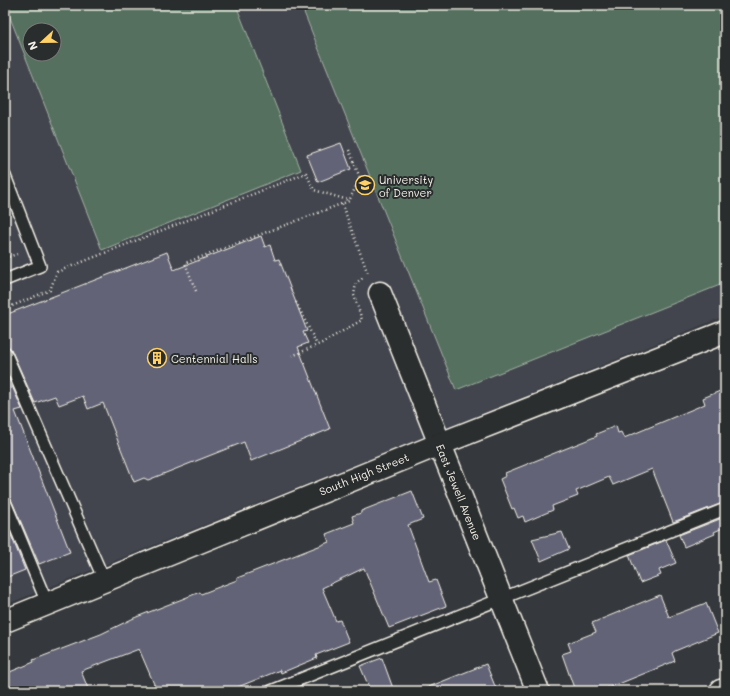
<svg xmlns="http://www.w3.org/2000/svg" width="730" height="696" viewBox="0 0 730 696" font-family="Mali,sans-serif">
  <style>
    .built { fill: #42454d; fill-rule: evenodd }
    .green { fill: #54705f; stroke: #a4b0a4; fill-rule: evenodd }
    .building { fill: #626476; stroke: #f4f1e8 }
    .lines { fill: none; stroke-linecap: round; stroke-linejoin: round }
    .service-casing { stroke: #f4f1e8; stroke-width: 14 }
    .minor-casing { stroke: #f4f1e8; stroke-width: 25 }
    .tertiary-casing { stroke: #f4f1e8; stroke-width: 25 }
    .path { stroke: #f4f1e8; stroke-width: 2.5; stroke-dasharray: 1 3; stroke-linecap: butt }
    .service { stroke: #2a2d2e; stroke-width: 11 }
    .minor { stroke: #2a2d2e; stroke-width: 22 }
    .tertiary { stroke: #2a2d2e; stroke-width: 22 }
    .labels { text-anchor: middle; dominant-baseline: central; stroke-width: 4; stroke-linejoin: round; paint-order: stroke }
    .poi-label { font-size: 11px; fill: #f4f1e8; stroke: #2a2d2e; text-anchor: start }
    .street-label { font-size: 11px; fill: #f4f1e8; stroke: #2a2d2e }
  </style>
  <rect width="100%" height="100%" fill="#35383c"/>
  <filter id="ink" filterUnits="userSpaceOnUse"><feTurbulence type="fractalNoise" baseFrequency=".025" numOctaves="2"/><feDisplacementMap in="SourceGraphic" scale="8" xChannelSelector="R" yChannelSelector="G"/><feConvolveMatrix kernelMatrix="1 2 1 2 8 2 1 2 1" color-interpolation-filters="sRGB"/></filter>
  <g filter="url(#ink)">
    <path class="built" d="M 5,5 L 725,5 L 725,316 L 5,605 ZM 30,30 L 54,30 L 54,54 L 30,54 Z"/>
    <path class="green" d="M 5,5 L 236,5 L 301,170 L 102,250 ZM 30,30 L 54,30 L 54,54 L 30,54 Z
      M 301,5 L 725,5 L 725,283 L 456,390 Z"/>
    <path class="building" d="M 341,143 L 351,169 L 318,182 L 307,155 Z
      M 261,236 L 265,247 L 270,245 L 275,260 L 279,259 L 307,331 L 303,332 L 308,343 L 298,347 L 330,429 L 251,461 L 244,442 L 148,480 L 144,478 L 134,482 L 103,403 L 88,409 L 83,396 L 59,405 L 55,396 L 35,403 L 11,349 L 5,345 L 5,315 L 167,252 L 174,270 Z
      M 5,370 L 22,409 L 15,411 L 70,552 L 39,564 L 11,499 L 5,495 Z
      M 725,389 L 725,502 L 673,522 L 652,469 L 613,485 L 609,477 L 576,491 L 578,496 L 552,506 L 553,510 L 525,522 L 523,516 L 518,518 L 514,508 L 512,509 L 500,479 L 506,476 L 505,473 L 597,436 L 596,434 L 616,426 L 618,433 L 621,432 L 624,438 L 705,404 L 703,398 Z
      M 412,491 L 423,519 L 408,525 L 429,582 L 436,580 L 446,606 L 389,628 L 364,568 L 322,588 L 336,621 L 340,620 L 349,642 L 316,655 L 317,658 L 281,673 L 280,670 L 228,691 L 157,691 L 139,649 L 81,671 L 89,691 L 5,691 L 5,674 L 34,662 L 33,660 L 101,634 L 134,618 L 200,592 L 201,594 L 237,580 L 237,578 L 329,542 L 326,534 L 354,523 L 352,516 L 361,513 L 361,511 Z
      M 725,517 L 725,527 L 714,532 L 715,534 L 684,547 L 679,535 Z
      M 5,520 L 25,570 L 5,578 Z
      M 562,532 L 569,549 L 541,561 L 532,539 Z
      M 666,540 L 676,563 L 659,570 L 661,575 L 640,583 L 629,555 Z
      M 660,595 L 669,617 L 706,603 L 718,633 L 675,651 L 672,653 L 675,661 L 621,683 L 599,691 L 575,691 L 562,654 L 571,651 L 568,643 L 596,632 L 592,623 Z
      M 382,658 L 394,691 L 372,691 L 369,687 L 360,666 Z
      M 486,664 L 497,691 L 421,691 L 421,690 Z"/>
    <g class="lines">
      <defs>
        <path id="service" d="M 5,176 L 40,266 L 5,280
          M 5,352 L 104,580
          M 5,502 L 47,603
          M 271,691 L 725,509"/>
        <path id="minor" d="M 380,293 L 538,691
          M 721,691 L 725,690"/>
        <path id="tertiary" d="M 5,621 L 440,444 L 725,332"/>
      </defs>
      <use href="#service" class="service-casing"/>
      <use href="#minor" class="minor-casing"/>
      <use href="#tertiary" class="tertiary-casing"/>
      <path class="path" d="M 342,204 L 368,274
        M 5,258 L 17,254
        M 196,291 L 185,263 L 349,201 L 360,178 L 349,150
        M 296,302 L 317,345
        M 5,309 L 50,290 L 57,272 L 306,173 L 314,190 L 348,200
        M 292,356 L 322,343 L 362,320 L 354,295 L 356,283 L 364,277"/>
      <use href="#service" class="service"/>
      <use href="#minor" class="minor"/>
      <use href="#tertiary" class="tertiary"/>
    </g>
  </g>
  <defs>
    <symbol id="university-ring" viewBox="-11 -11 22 22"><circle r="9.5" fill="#2a2d2e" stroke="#ffd166" stroke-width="1.5"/><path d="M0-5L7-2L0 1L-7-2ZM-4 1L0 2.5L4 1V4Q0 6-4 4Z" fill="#ffd166"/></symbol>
    <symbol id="building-ring" viewBox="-11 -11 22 22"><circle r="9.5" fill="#2a2d2e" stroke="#ffd166" stroke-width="1.5"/><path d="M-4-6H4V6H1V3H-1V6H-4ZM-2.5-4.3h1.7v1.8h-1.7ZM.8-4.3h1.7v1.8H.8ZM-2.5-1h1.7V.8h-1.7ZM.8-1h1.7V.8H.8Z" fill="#ffd166"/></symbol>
  </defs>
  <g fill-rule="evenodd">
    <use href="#university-ring" x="354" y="174" width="22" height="22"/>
    <use href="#building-ring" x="146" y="347" width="22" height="22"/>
  </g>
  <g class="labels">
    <g class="poi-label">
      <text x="379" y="179">University<tspan x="379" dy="13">of Denver</tspan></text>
      <text x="171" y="358">Centennial Halls</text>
    </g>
    <g class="street-label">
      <text transform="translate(364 474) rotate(-22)">South High Street</text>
      <text transform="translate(459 492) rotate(68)">East Jewell Avenue</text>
    </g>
  </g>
  <rect width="730" height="696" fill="none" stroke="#2a2d2e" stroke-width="20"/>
  <rect x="10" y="10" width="710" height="676" fill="none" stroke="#f4f1e8" stroke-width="1.5" filter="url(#ink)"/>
  <g transform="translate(42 42) rotate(248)"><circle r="19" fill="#2a2d2e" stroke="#7b7b78"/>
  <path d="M0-3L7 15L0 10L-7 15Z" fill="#ffd166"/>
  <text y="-6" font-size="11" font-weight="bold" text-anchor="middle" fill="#f4f1e8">N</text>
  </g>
</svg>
